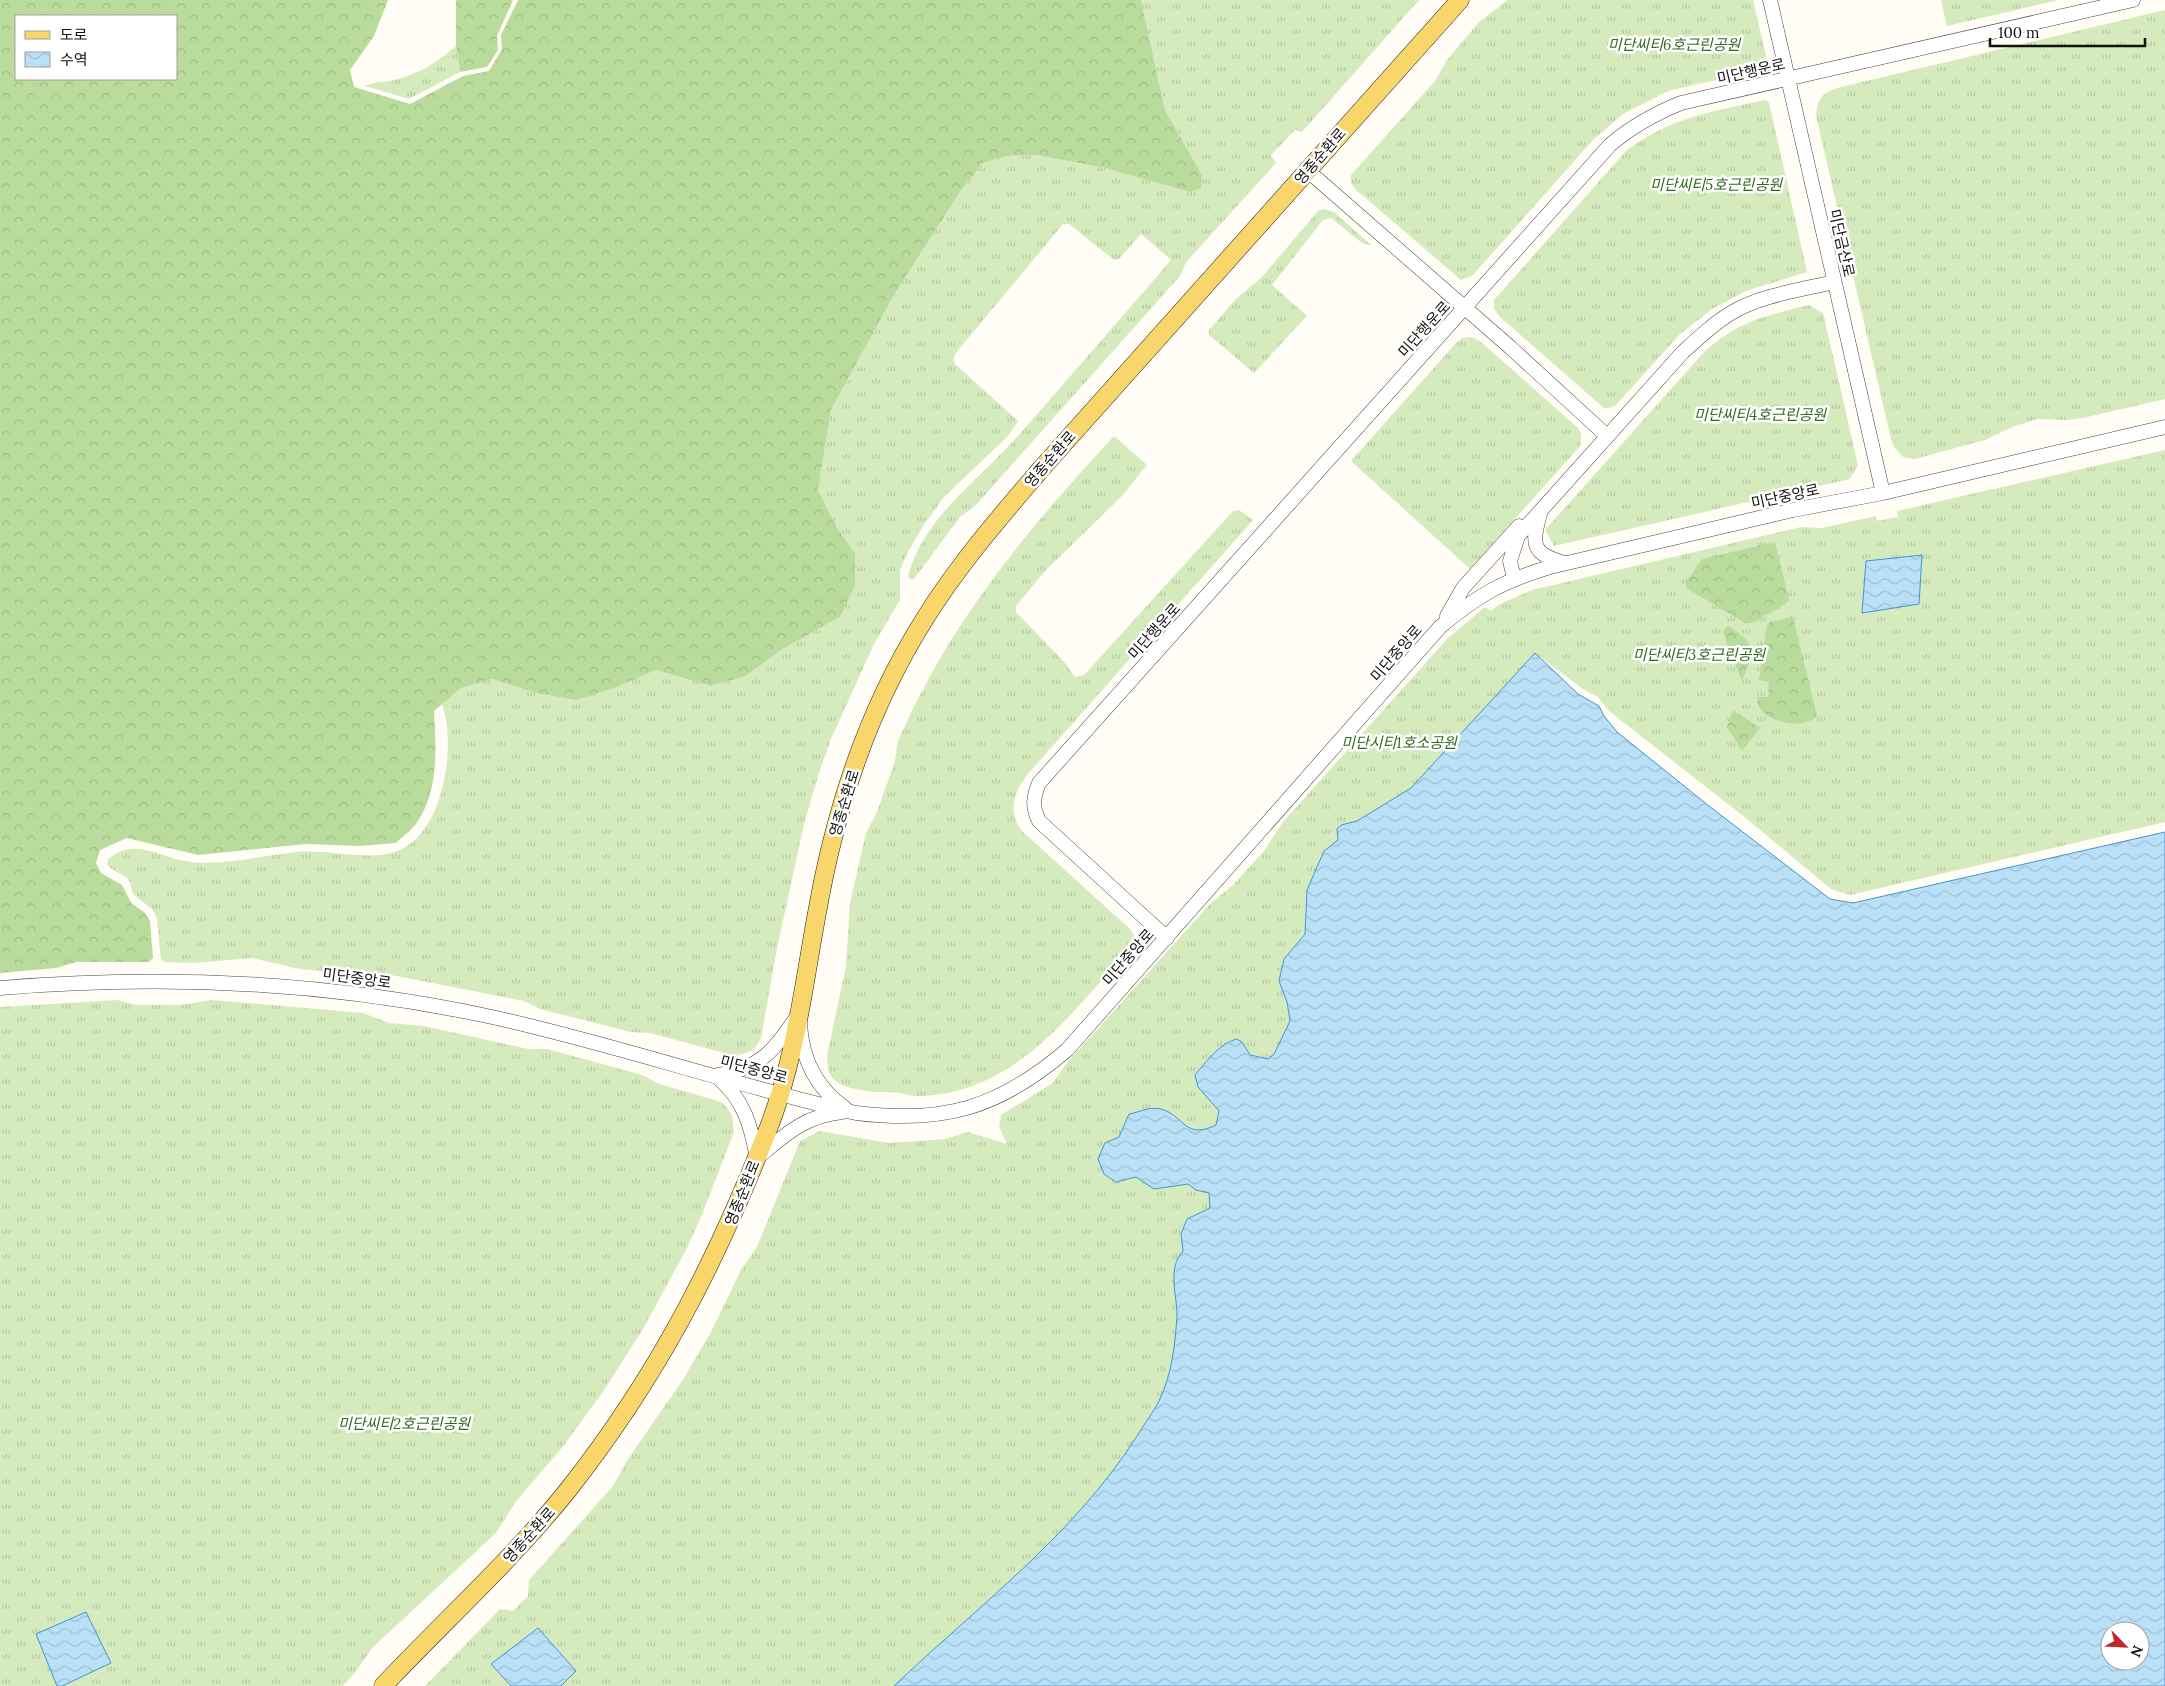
<svg xmlns="http://www.w3.org/2000/svg" width="2165" height="1686" viewBox="0 0 2165 1686" font-family="Lora,'Noto Sans KR',serif">
  <style>
    .grass { fill: url(#grass-tufts) }
    .forest { fill: url(#forest-crowns); fill-rule: evenodd }
    .water { fill: url(#water-waves); stroke: #3f96cf; fill-rule: evenodd }
    .lines { fill: none; stroke-linecap: round; stroke-linejoin: round }
    .minor-casing { stroke: #444; stroke-width: 15 }
    .major-casing { stroke: #222; stroke-width: 19 }
    .minor { stroke: #fff; stroke-width: 14 }
    .major { stroke: #f9d66b; stroke-width: 18 }
    .labels { text-anchor: middle; dominant-baseline: central; stroke-width: 5; stroke-linejoin: round; paint-order: stroke }
    .park-label { font-size: 15px; font-style: italic; fill: #2f6b1f; stroke: #fff }
    .street-label { font-size: 15px; fill: #111; stroke: #fff }
  </style>
  <defs>
    <pattern id="grass-tufts" width="24" height="20" patternUnits="userSpaceOnUse" patternTransform="scale(1.25)"><rect width="24" height="20" fill="#d5ebbd"/><path d="M3 7l-1-3M5 7V3M7 7l1-3M15 17l-1-3M17 17v-4M19 17l1-3" fill="none" stroke="#b6c8a1"/></pattern>
    <pattern id="forest-crowns" width="20" height="18" patternUnits="userSpaceOnUse" patternTransform="scale(1.25)"><rect width="20" height="18" fill="#b9dc9c"/><path d="M2 6a3 3 0 1 1 6 0M12 15a3 3 0 1 1 6 0" fill="none" stroke="#9ebc85"/></pattern>
    <pattern id="water-waves" width="16" height="10" patternUnits="userSpaceOnUse" patternTransform="scale(1.25)"><rect width="16" height="10" fill="#b9e0f7"/><path d="M0 5q4-4 8 0t8 0" fill="none" stroke="#9ebfd3"/></pattern>
  </defs>
  <rect width="100%" height="100%" fill="#fffdf5"/>
  <path class="grass" d="M 1141,0 L 1419,0 L 1302,132 L 1295,130 L 1271,155 L 1276,163 L 1187,261 L 1180,276 L 975,506 L 960,517 L 917,575 L 914,579 L 910,579 L 908,576 C 923,518 979,480 1017,437 C 1069,378 1120,319 1171,260 L 1141,234 L 1119,259 L 1114,260 L 1069,224 L 1063,224 L 955,354 L 953,360 L 955,364 L 1018,421 L 1008,436 L 944,497 L 923,526 L 908,552 L 900,570 L 900,600 L 874,644 L 831,739 L 818,776 L 805,820 L 777,948 L 761,1038 L 756,1047 L 749,1052 L 735,1056 L 650,1033 L 631,1032 L 540,1009 L 524,1001 L 381,973 L 356,974 L 300,969 L 252,958 L 194,963 L 165,962 L 161,959 L 157,919 L 153,910 L 133,894 L 130,882 L 126,877 L 110,868 L 107,864 L 108,859 C 136,836 160,858 191,862 C 225,866 263,855 297,852 C 327,849 367,861 395,852 C 444,836 457,745 442,704 L 461,688 L 493,679 L 532,692 L 617,687 L 656,670 L 711,686 L 746,676 L 781,650 L 840,617 L 855,553 L 837,528 L 818,490 L 831,410 L 894,295 L 960,192 L 983,163 L 1007,156 L 1036,155 L 1105,168 L 1202,175 L 1165,110 Z
    M 1508,0 L 1753,0 L 1766,56 L 1764,64 L 1759,70 L 1668,91 L 1623,114 L 1593,140 L 1472,276 L 1461,280 L 1355,189 L 1351,182 L 1351,175 L 1435,81 L 1447,60 L 1479,22 Z
    M 1941,0 L 2059,0 L 1947,26 Z
    M 2165,10 L 2165,399 L 2083,418 L 2067,420 L 2037,419 L 2012,427 L 1985,440 L 1915,459 L 1903,457 L 1894,447 L 1891,439 L 1816,116 C 1817,100 1822,93 1837,88 Z
    M 456,46 L 460,72 L 409,99 L 365,86 C 378,80 384,83 395,80 C 423,72 434,64 456,46 Z
    M 1764,100 L 1769,102 L 1807,272 L 1746,291 L 1712,309 L 1679,335 L 1616,405 L 1610,408 L 1604,408 L 1499,316 L 1494,309 L 1494,300 L 1626,151 C 1671,117 1711,112 1764,100 Z
    M 1324,209 L 1334,212 L 1371,245 L 1362,243 L 1331,218 L 1323,220 L 1272,285 L 1307,316 L 1254,373 L 1209,335 L 1209,330 L 1236,299 L 1262,277 L 1318,211 Z
    M 1809,305 L 1823,313 L 1858,465 L 1850,479 L 1554,546 L 1545,530 L 1705,351 C 1741,320 1765,316 1809,305 Z
    M 1462,338 L 1471,337 L 1480,341 L 1578,428 L 1581,434 L 1581,445 L 1470,569 L 1351,461 L 1456,343 Z
    M 1114,436 L 1147,465 L 1121,497 L 1046,570 L 1016,606 L 1016,612 L 1066,664 L 1075,677 L 1084,675 L 1233,511 L 1239,510 L 1253,520 L 1027,775 C 1014,793 1007,811 1022,831 L 1130,929 L 1134,936 L 1131,946 C 1075,1010 1014,1095 919,1096 C 912,1097 906,1094 900,1093 C 889,1091 878,1093 866,1091 C 842,1086 827,1085 827,1056 L 846,966 L 850,903 L 866,833 L 877,812 L 895,761 L 897,744 C 948,624 1026,531 1114,436 Z
    M 2165,450 L 2165,822 L 1850,895 L 1831,889 L 1747,819 L 1609,711 L 1598,697 L 1583,689 L 1535,653 L 1411,788 L 1357,821 L 1341,825 L 1337,835 L 1338,840 L 1324,851 L 1307,890 L 1305,933 L 1284,960 L 1279,981 L 1287,1002 L 1290,1021 L 1274,1054 L 1268,1059 L 1250,1055 L 1237,1039 L 1230,1041 L 1208,1059 L 1211,1101 L 1219,1111 L 1216,1125 C 1186,1140 1185,1117 1164,1110 C 1151,1105 1141,1112 1129,1114 L 1104,1174 L 1116,1182 L 1136,1177 L 1154,1188 L 1188,1184 L 1196,1190 L 1209,1193 L 1210,1208 L 1187,1219 L 1181,1234 L 1183,1251 C 1167,1268 1177,1294 1177,1316 C 1175,1345 1172,1374 1159,1401 C 1153,1413 1144,1424 1137,1436 C 1074,1535 978,1606 894,1686 L 561,1686 L 576,1671 L 491,1664 L 511,1686 L 425,1686 L 500,1609 L 513,1611 L 528,1596 L 529,1580 L 613,1486 L 628,1459 L 684,1378 L 711,1332 L 742,1268 L 757,1247 L 800,1141 L 820,1131 L 889,1143 L 945,1139 L 968,1132 L 1007,1144 L 999,1126 L 1001,1115 L 1053,1083 L 1066,1064 L 1210,904 L 1233,885 L 1264,851 L 1283,822 L 1448,638 L 1485,607 L 1490,611 L 1500,604 L 1532,590 L 1801,527 L 1822,528 L 1876,516 L 1877,521 L 1898,517 L 1897,511 Z
    M 117,1000 L 136,1005 L 180,1005 L 212,1000 L 363,1013 L 389,1023 L 424,1026 L 528,1049 L 547,1049 L 642,1075 L 659,1084 L 718,1101 L 724,1104 L 732,1115 L 734,1132 L 701,1217 L 686,1250 L 643,1329 L 602,1393 L 565,1444 L 514,1504 L 496,1533 L 372,1648 L 357,1670 L 343,1686 L 62,1686 L 111,1663 L 37,1634 L 57,1686 L 0,1686 L 0,1007 Z"/>
  <path class="forest" d="M 0,0 L 388,0 L 374,36 L 350,70 L 354,87 L 410,104 L 463,76 L 489,71 L 502,49 L 501,35 L 518,0 L 1141,0 L 1165,110 L 1202,175 L 1201,188 L 1191,192 L 1105,168 L 1036,155 L 1007,156 L 983,163 L 960,192 L 894,295 L 831,410 L 818,490 L 837,528 L 855,553 L 855,585 L 840,617 L 781,650 L 746,676 L 711,686 L 656,670 L 617,687 L 576,700 L 532,692 L 493,679 L 461,688 L 434,711 C 436,747 439,789 418,821 C 413,829 403,836 396,843 L 360,846 L 305,844 L 198,855 L 127,838 L 100,850 L 96,863 L 101,873 L 122,885 L 132,904 L 144,912 L 150,921 L 153,958 L 149,962 L 77,962 L 56,968 L 0,973 ZM 16,16 L 176,16 L 176,79 L 16,79 Z
    M 456,0 L 513,0 L 497,36 L 498,50 L 487,67 L 460,72 L 456,46 Z
    M 1775,542 L 1789,600 L 1785,604 L 1752,623 L 1745,623 L 1686,588 L 1687,581 L 1702,559 Z
    M 1793,617 L 1817,716 C 1802,732 1755,721 1757,697 L 1768,697 L 1769,682 L 1759,680 L 1767,625 L 1770,622 Z
    M 1728,626 C 1758,644 1754,650 1742,681 L 1723,631 Z
    M 1733,710 L 1760,728 L 1742,751 L 1727,727 Z"/>
  <path class="water" d="M 1922,555 L 1919,604 L 1862,613 L 1866,561 Z
    M 1535,653 L 1578,694 L 1599,706 L 1604,716 L 1617,732 L 1709,806 L 1830,899 L 1853,903 L 2165,832 L 2165,1686 L 894,1686 C 978,1606 1074,1535 1137,1436 C 1144,1424 1153,1413 1159,1401 C 1172,1374 1175,1345 1177,1316 C 1177,1294 1167,1268 1183,1251 L 1181,1234 L 1187,1219 L 1210,1208 L 1209,1193 L 1196,1190 L 1188,1184 L 1154,1189 L 1136,1177 L 1116,1182 L 1104,1174 L 1098,1159 L 1105,1143 L 1119,1137 L 1129,1114 C 1141,1112 1151,1105 1164,1110 C 1184,1117 1186,1140 1216,1125 L 1219,1111 L 1198,1087 L 1195,1075 C 1206,1062 1220,1043 1237,1039 L 1242,1042 L 1250,1055 L 1268,1059 L 1274,1054 L 1290,1021 L 1287,1002 L 1279,981 L 1284,959 L 1305,934 L 1307,890 L 1324,851 L 1338,840 L 1337,829 L 1341,825 L 1357,821 L 1411,788 ZM 2110,1631 L 2140,1631 L 2140,1661 L 2110,1661 Z
    M 86,1612 L 111,1663 L 62,1686 L 57,1686 L 36,1634 Z
    M 538,1628 L 576,1671 L 561,1686 L 511,1686 L 491,1664 Z"/>
  <g class="lines">
    <defs>
      <path id="minor" d="M 1770,0 L 1883,493
        M 1307,170 L 1511,348 L 1607,436
        M 1540,514 C 1531,545 1532,554 1565,563
        M 1514,578 L 1510,561 L 1518,536 L 1683,352 C 1698,338 1713,324 1731,313 C 1761,295 1801,290 1834,282
        M 1447,616 L 1463,588 L 1519,526
        M 1167,938 L 1039,821 C 1032,806 1033,798 1039,783 L 1610,145 C 1632,126 1654,114 1681,103 L 2133,0
        M 0,988 C 165,974 330,982 492,1017 C 614,1044 733,1085 856,1113 C 944,1124 999,1108 1067,1050 L 1440,627 C 1478,595 1503,581 1550,567 L 1793,510 L 1883,493 L 2165,427
        M 800,1024 C 802,1059 816,1088 845,1108
        M 718,1075 C 759,1069 774,1051 796,1018
        M 717,1077 C 744,1099 751,1126 757,1158
        M 757,1158 C 785,1135 804,1116 842,1112"/>
      <path id="major" d="M 383,1686 C 445,1620 512,1560 568,1490 C 657,1377 715,1265 767,1132 C 804,1039 807,938 832,842 C 851,765 882,687 924,620 C 958,565 1000,517 1041,469 L 1460,0"/>
    </defs>
    <use href="#minor" class="minor-casing"/>
    <use href="#major" class="major-casing"/>
    <use href="#minor" class="minor"/>
    <use href="#major" class="major"/>
  </g>
  <g class="labels">
    <g class="park-label">
      <text x="1674" y="44">미단씨티6호근린공원</text>
      <text x="1716" y="184">미단씨티5호근린공원</text>
      <text x="1760" y="414">미단씨티4호근린공원</text>
      <text x="1699" y="654">미단씨티3호근린공원</text>
      <text x="1399" y="742">미단시티1호소공원</text>
      <text x="404" y="1423">미단씨티2호근린공원</text>
    </g>
    <g class="street-label">
      <text transform="translate(1751 71) rotate(-13)">미단행운로</text>
      <text transform="translate(1320 156) rotate(-49)">영종순환로</text>
      <text transform="translate(1842 243) rotate(77)">미단금산로</text>
      <text transform="translate(1424 329) rotate(-48)">미단행운로</text>
      <text transform="translate(1050 459) rotate(-49)">영종순환로</text>
      <text transform="translate(1785 496) rotate(-12)">미단중앙로</text>
      <text transform="translate(1154 631) rotate(-48)">미단행운로</text>
      <text transform="translate(1396 653) rotate(-49)">미단중앙로</text>
      <text transform="translate(844 803) rotate(-73)">영종순환로</text>
      <text transform="translate(1128 957) rotate(-49)">미단중앙로</text>
      <text transform="translate(357 978) rotate(8)">미단중앙로</text>
      <text transform="translate(754 1069) rotate(15)">미단중앙로</text>
      <text transform="translate(742 1193) rotate(-68)">영종순환로</text>
      <text transform="translate(529 1535) rotate(-48)">영종순환로</text>
    </g>
  </g>
  <rect x="15" y="15" width="162" height="65" fill="#ffffff" stroke="#a0a0a0"/>
  <rect x="25" y="31" width="25" height="8" fill="#f9d66b" stroke="#a0a0a0"/>
  <text x="60" y="40" font-size="15" fill="#111111">도로</text>
  <rect x="25" y="52" width="25" height="15" fill="url(#water-waves)" stroke="#a0a0a0"/>
  <text x="60" y="65" font-size="15" fill="#111111">수역</text>
  <g transform="translate(2125 1646) rotate(114)"><circle r="24" fill="#ffffff" stroke="#a0a0a0"/>
  <path d="M0-4L9 19L0 12L-9 19Z" fill="#c4262e"/>
  <text y="-8" font-size="14" font-weight="bold" text-anchor="middle" fill="#111111">N</text>
  </g>
  <path d="M1990 38v8h155v-8" fill="none" stroke="#111111" stroke-width="2.5"/>
  <text x="1998" y="38" font-size="15" fill="#111111" stroke="#ffffff" stroke-width="4" paint-order="stroke">100 m</text>
</svg>
